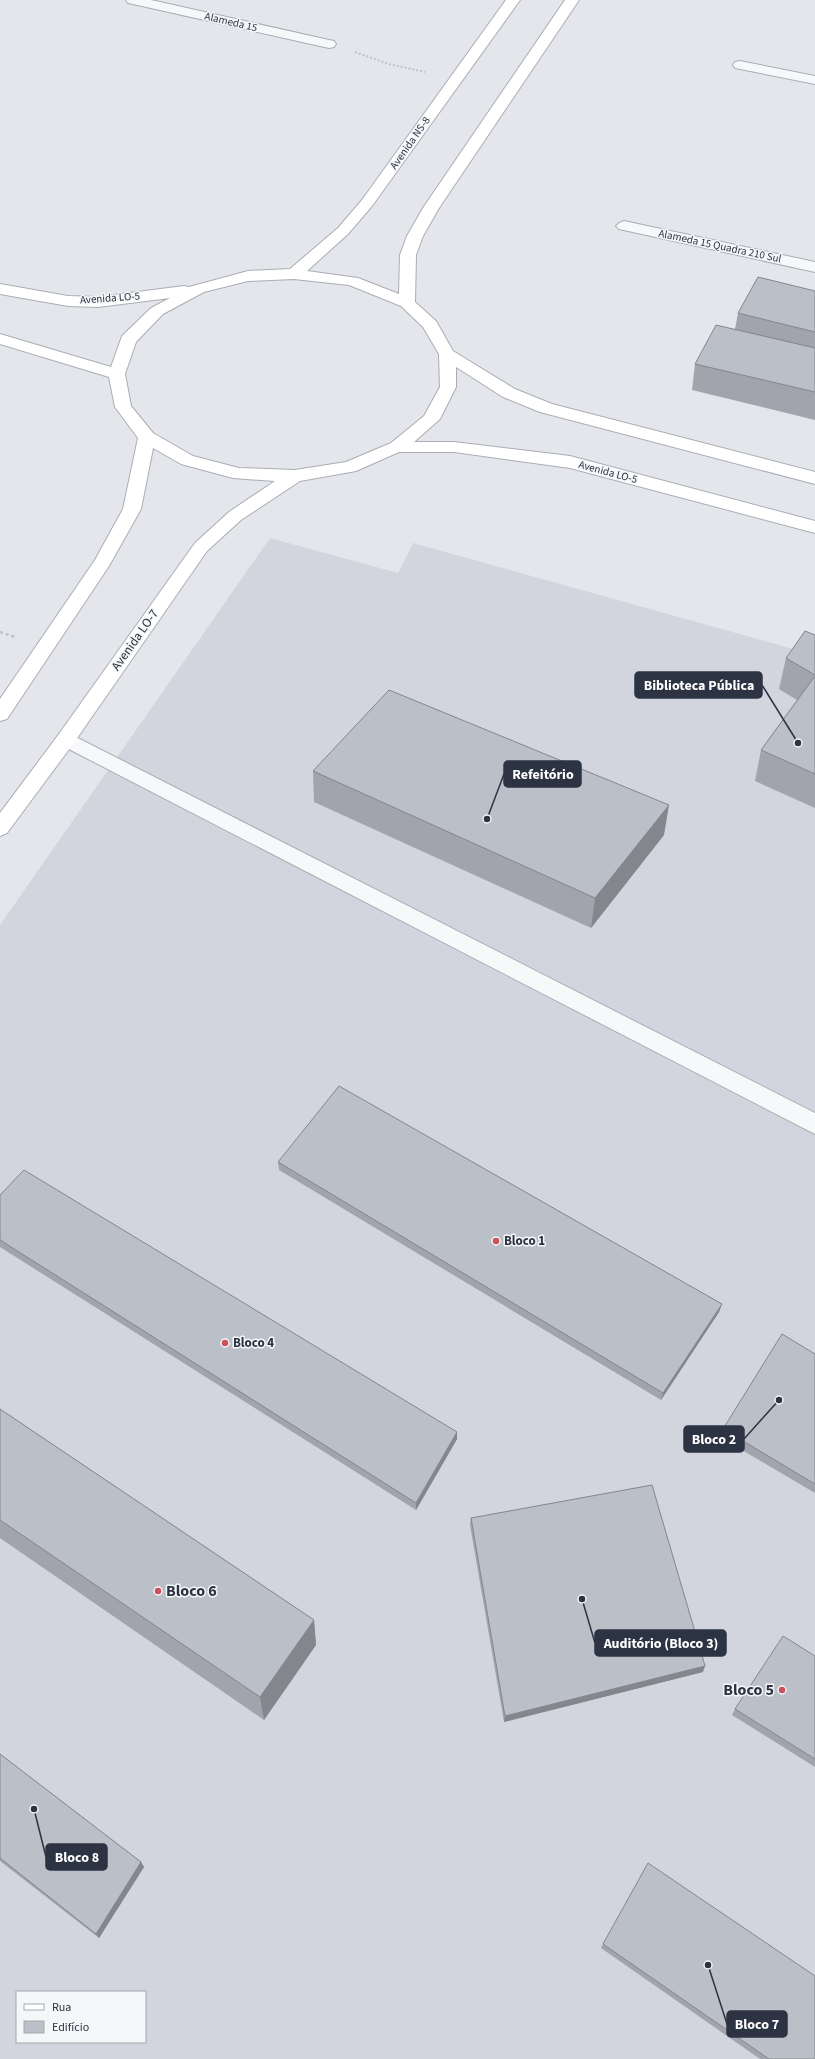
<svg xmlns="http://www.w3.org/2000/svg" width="815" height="2059" viewBox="0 0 815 2059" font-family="'Source Sans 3',sans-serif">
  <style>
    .built { fill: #d2d5dd; fill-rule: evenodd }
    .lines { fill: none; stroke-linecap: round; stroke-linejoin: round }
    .street-casing { stroke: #a9adb5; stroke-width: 2 }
    .secondary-casing { stroke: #a9adb5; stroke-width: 2 }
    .path-far1 { stroke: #bec1c7; stroke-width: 2; stroke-dasharray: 2 2; stroke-linecap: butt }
    .path { stroke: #bec1c7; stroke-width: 2.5; stroke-dasharray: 3 3; stroke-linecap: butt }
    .street { fill: #f7f8fa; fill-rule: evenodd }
    .secondary { fill: #fff; fill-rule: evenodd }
    .wall { fill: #a1a4ac }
    .shaded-wall { fill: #83868c }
    .building { fill: #bbbfc8; stroke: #83868c }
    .poi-dot { fill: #c9505d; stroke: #f4f6f8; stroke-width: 1.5 }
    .labels { text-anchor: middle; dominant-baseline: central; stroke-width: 3; stroke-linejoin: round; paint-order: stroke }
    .far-street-label { font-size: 11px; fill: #2c3343; stroke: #f4f6f8 }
    .street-label { font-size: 13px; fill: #2c3343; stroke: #f4f6f8 }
    .poi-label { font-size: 13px; font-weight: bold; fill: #2c3343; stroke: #f4f6f8; text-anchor: start }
    .near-poi-label { font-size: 16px; font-weight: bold; fill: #2c3343; stroke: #f4f6f8; text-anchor: start }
    .leader { fill: none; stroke: #2c3343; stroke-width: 1.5 }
    .callout-dot { fill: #2c3343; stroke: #f4f6f8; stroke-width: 1.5 }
    .callout { fill: #2c3343; stroke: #2c3343; stroke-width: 1.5 }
    .callout-label { font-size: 14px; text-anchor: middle; font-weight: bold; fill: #fff }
  </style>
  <rect width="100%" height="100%" fill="#e4e6eb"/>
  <path class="built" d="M 270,538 L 398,573 L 413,543 L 815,655 L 815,2059 L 0,2059 L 0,925 ZM 17,1992 L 145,1992 L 145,2042 L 17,2042 Z"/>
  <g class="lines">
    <defs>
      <path id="street" d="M 126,0 L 151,0 L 329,40 L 334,41 L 336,44 L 334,47 L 329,48 L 133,4 L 128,3 Z
        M 740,61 L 815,76 L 815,84 L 735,68 L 733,65 L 735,62 Z
        M 624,221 L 815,262 L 815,272 L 619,229 L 616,226 L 619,223 Z
        M 66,732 L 815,1113 L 815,1134 L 59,744 L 56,739 L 59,734 Z"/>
      <path id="secondary" d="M 506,0 L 520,0 L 372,206 L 348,234 L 307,271 L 358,278 L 399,294 L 400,255 L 407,236 L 423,208 L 565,0 L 579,0 L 439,208 L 423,236 L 416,255 L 415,302 L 436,321 L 453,351 L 515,389 L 552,404 L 815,472 L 815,484 L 540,412 L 503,397 L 456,367 L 456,387 L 440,419 L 414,442 L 454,442 L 570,456 L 815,521 L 815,533 L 570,468 L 454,452 L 399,452 L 356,471 L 300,481 L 241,520 L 207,551 L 73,744 L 7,833 L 0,836 L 0,813 L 59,734 L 195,543 L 229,512 L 275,481 L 233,478 L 181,464 L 153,448 L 141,509 L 109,566 L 7,719 L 0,721 L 0,699 L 95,560 L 123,509 L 138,438 L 115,407 L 109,377 L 0,344 L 0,334 L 111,367 L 122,336 L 151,308 L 170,298 L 98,307 L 68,306 L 0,294 L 0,284 L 68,296 L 98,297 L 184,286 L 189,287 L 248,271 L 290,269 L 338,228 L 362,200 ZM 294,279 L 349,285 L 401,306 L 423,327 L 439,354 L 440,387 L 424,416 L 391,443 L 346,462 L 295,470 L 239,468 L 193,456 L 153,433 L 131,406 L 125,374 L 136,342 L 163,314 L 204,292 L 248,281 Z"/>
    </defs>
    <use href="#street" class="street-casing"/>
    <use href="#secondary" class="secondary-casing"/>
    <path class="path-far1" d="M 355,52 L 389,64 L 425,72"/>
    <path class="path" d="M 0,632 L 15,637"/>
    <use href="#street" class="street"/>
    <use href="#secondary" class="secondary"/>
  </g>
  <path class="wall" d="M 815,291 L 815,420 L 692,390 L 695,364 L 735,329 L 738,313 Z
    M 815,635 L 815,808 L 755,781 L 761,750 L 797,700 L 779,689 L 786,658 Z
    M 313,771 L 664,835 L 591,928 L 314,802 Z
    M 278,1162 L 722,1304 L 719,1312 L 661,1400 L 279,1170 Z
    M 0,1195 L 457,1432 L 457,1439 L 416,1510 L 0,1247 Z
    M 815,1354 L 815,1493 L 720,1437 L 723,1429 Z
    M 0,1409 L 314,1620 L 316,1645 L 264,1720 L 0,1538 Z
    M 471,1518 L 703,1672 L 504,1722 L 470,1525 Z
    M 815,1656 L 815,1767 L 732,1715 L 735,1709 Z
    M 0,1754 L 141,1862 L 144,1867 L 99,1938 L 0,1861 Z
    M 603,1944 L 815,2059 L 760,2059 L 601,1948 Z"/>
  <path class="shaded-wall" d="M 669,805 L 664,835 L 591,928 L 595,898 Z
    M 722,1304 L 719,1312 L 661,1400 L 663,1393 Z
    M 457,1432 L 457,1439 L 416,1510 L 416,1503 Z
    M 314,1620 L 316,1645 L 264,1720 L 260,1697 Z
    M 705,1666 L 703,1672 L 504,1722 L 505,1716 Z
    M 141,1862 L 144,1867 L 99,1938 L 96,1934 Z"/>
  <path class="building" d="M 758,277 L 815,291 L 815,332 L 738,313 Z
    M 716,325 L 815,348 L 815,392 L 695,364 Z
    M 805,631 L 815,635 L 815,675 L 786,658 Z
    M 815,676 L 815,774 L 761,750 Z
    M 389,690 L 669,805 L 595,898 L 313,771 Z
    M 339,1086 L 722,1304 L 663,1393 L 278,1162 Z
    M 24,1170 L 457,1432 L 416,1503 L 0,1240 L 0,1195 Z
    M 782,1334 L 815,1354 L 815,1484 L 723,1429 Z
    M 0,1409 L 314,1620 L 260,1697 L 0,1520 Z
    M 652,1485 L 705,1666 L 505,1716 L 471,1518 Z
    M 783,1636 L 815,1656 L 815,1759 L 735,1709 Z
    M 0,1754 L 141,1862 L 96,1934 L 0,1858 Z
    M 648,1863 L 815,1976 L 815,2059 L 769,2059 L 603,1944 Z"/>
  <g class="poi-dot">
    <circle cx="496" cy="1241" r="4"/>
    <circle cx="225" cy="1343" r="4"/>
    <circle cx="158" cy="1591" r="4"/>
    <circle cx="782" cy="1690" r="4"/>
  </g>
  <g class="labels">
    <g class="far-street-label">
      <text transform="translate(231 22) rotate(13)">Alameda 15</text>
      <text transform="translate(410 143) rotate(-55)">Avenida NS-8</text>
      <text transform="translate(720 246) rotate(12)">Alameda 15 Quadra 210 Sul</text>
      <text transform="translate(110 298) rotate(-4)">Avenida LO-5</text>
      <text transform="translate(608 472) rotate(15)">Avenida LO-5</text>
    </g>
    <g class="street-label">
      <text transform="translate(135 640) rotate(-55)">Avenida LO-7</text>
    </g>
    <g class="poi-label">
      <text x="504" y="1241">Bloco 1</text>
      <text x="233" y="1343">Bloco 4</text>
    </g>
    <g class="near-poi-label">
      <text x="166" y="1591">Bloco 6</text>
      <text x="774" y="1690" text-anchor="end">Bloco 5</text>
    </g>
  </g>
  <path class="leader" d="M798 743L762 685M487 819L504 774M779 1400L744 1439M582 1599L595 1643M34 1809L46 1857M708 1965L727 2024"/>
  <g class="callout-dot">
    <circle cx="798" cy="743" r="4"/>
    <circle cx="487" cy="819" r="4"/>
    <circle cx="779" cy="1400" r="4"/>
    <circle cx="582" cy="1599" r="4"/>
    <circle cx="34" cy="1809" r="4"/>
    <circle cx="708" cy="1965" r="4"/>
  </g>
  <g class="callout">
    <rect x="635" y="672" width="127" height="26" rx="4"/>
    <rect x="504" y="761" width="77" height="26" rx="4"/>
    <rect x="684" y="1426" width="60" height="26" rx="4"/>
    <rect x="595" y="1630" width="131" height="26" rx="4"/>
    <rect x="46" y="1844" width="61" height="26" rx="4"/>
    <rect x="727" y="2011" width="60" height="26" rx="4"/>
  </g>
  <g class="callout-label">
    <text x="699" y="690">Biblioteca Pública</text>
    <text x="543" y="779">Refeitório</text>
    <text x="714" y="1444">Bloco 2</text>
    <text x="661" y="1648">Auditório (Bloco 3)</text>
    <text x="77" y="1862">Bloco 8</text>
    <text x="757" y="2029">Bloco 7</text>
  </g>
  <rect x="16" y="1991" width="130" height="52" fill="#f4f6f8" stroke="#a4a8b0"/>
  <rect x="24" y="2004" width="20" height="6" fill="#ffffff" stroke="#a4a8b0"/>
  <text x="52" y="2011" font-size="12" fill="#2c3343">Rua</text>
  <rect x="24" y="2021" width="20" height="12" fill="#bbbfc8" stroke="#a4a8b0"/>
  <text x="52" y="2031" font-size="12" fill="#2c3343">Edifício</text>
</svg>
